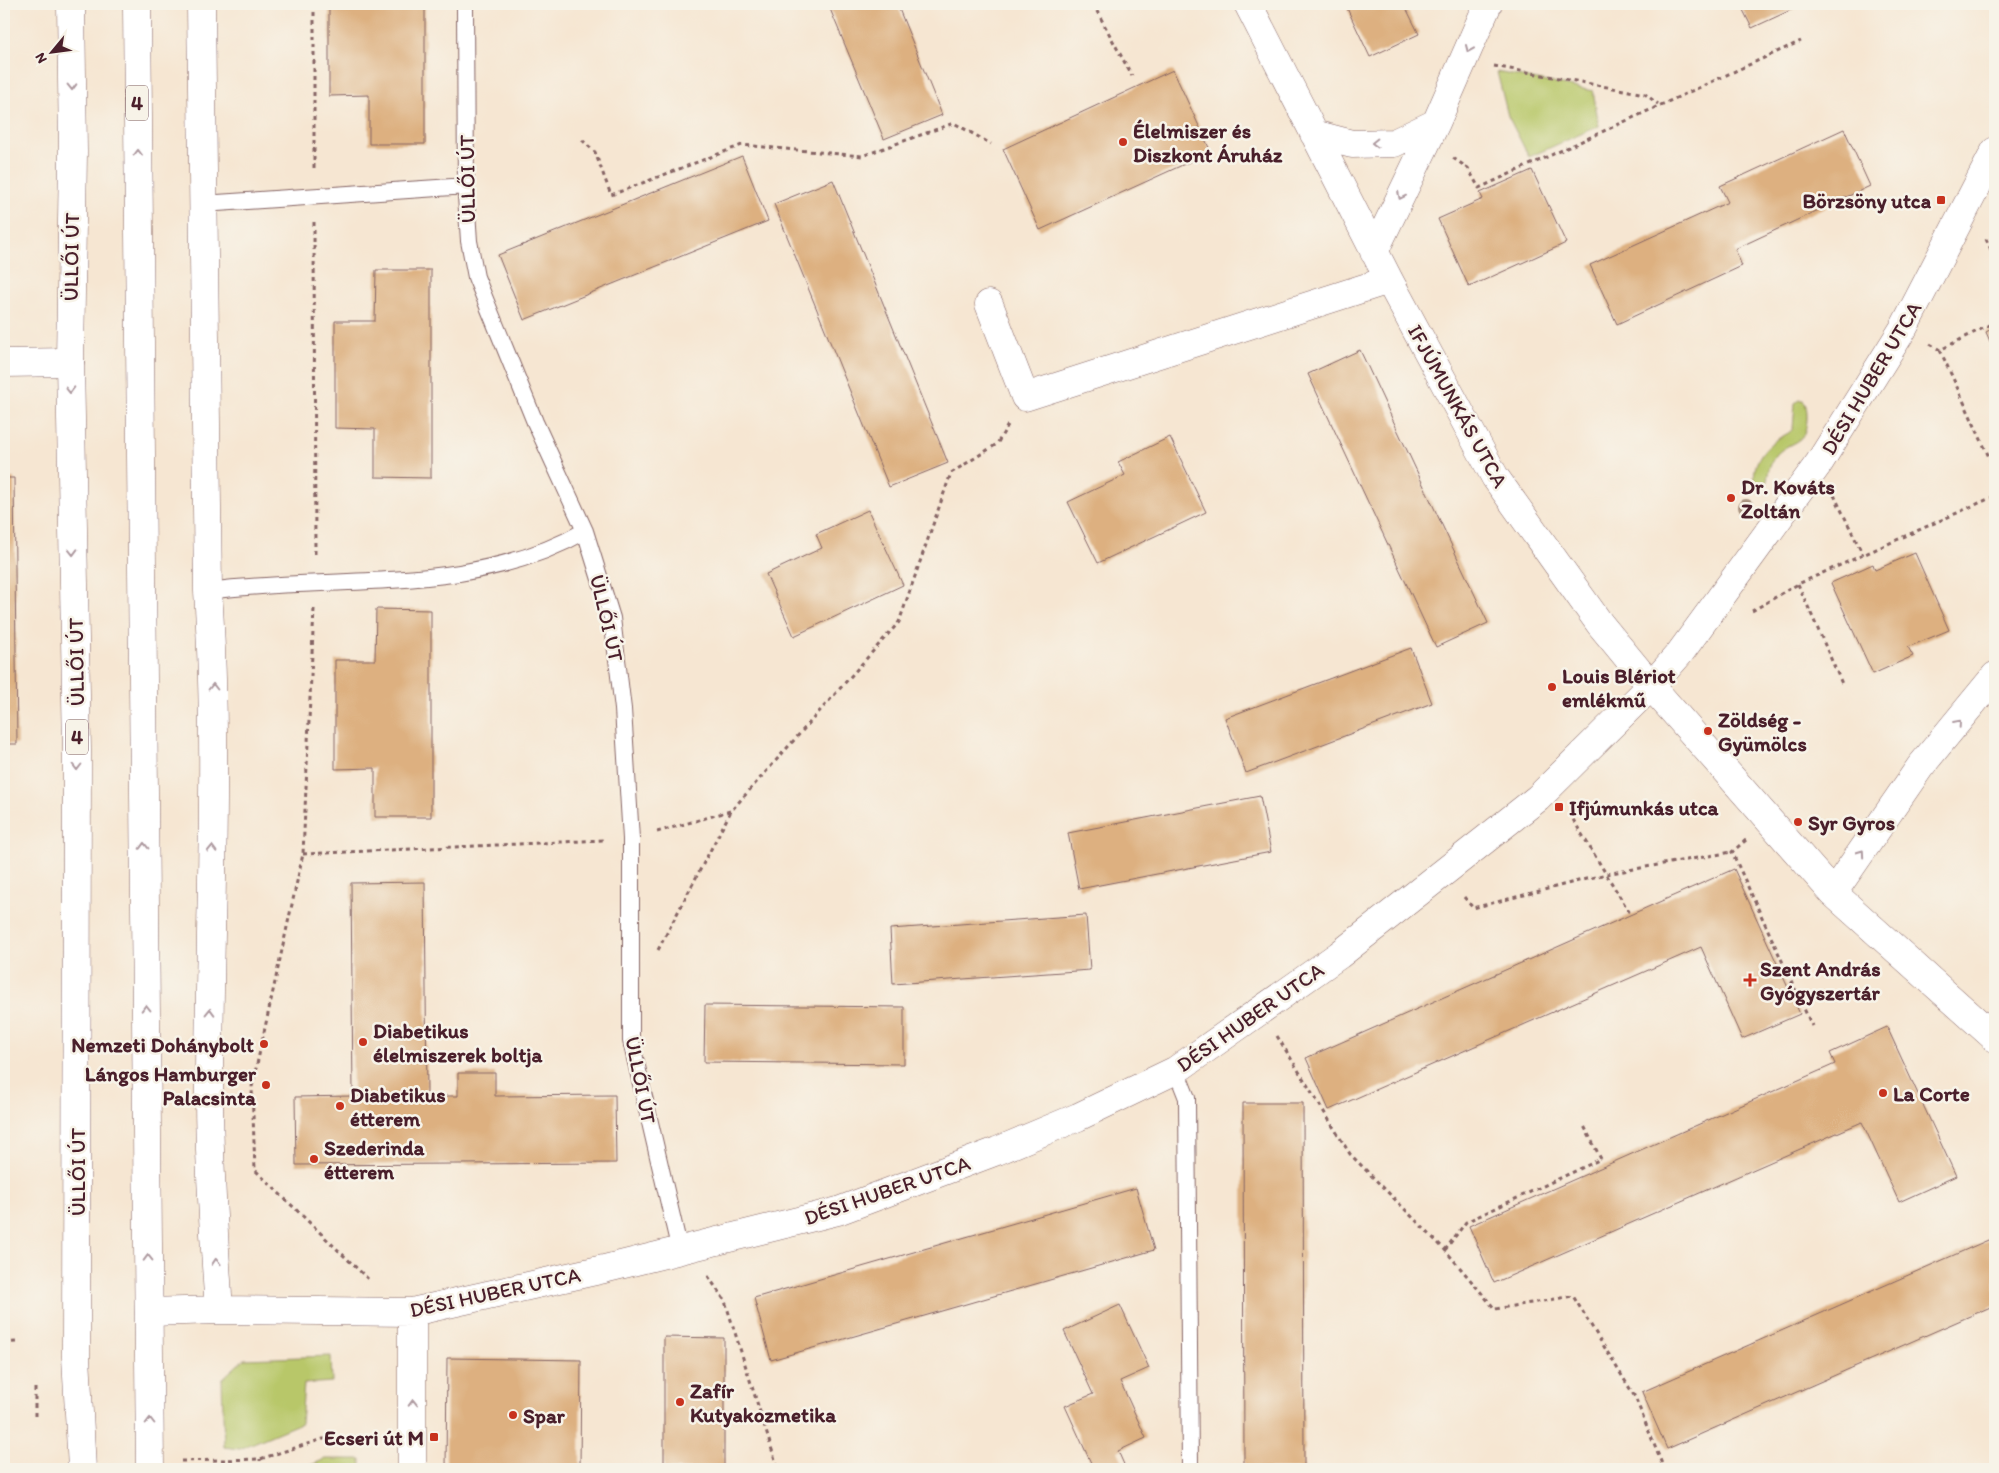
<svg xmlns="http://www.w3.org/2000/svg" width="1999" height="1473" viewBox="0 0 1999 1473" font-family="Itim,sans-serif">
  <style>
    .green { fill: #b8c769; stroke: #81734a }
    .building { fill: #ddb080 }
    .lines { fill: none; stroke-linecap: round; stroke-linejoin: round }
    .lane-casing { stroke: #866565; stroke-width: 18 }
    .street-casing { stroke: #866565; stroke-width: 29 }
    .primary-casing { stroke: #866565; stroke-width: 29 }
    .path { stroke: #866565; stroke-width: 3; stroke-dasharray: 4 4; stroke-linecap: butt }
    .lane { stroke: #fff; stroke-width: 16 }
    .street { stroke: #fff; stroke-width: 28 }
    .primary { stroke: #fff; stroke-width: 28 }
    .tree { fill: #aa9481 }
    .oneway { stroke: #ae9aa0 }
    .poi-dot { fill: #c8321e; stroke: #f7f3e8; stroke-width: 2 }
    .labels { text-anchor: middle; dominant-baseline: central; stroke-width: 5; stroke-linejoin: round; paint-order: stroke }
    .shield { fill: #f7f3e8; stroke: #7e5f64; stroke-width: 1 }
    .shield-label { font-size: 20px; font-weight: bold; fill: #4a1f2b }
    .poi-label { font-size: 21px; font-weight: bold; fill: #4a1f2b; stroke: #f7f3e8; text-anchor: start }
    .street-label { font-size: 21px; fill: #4a1f2b; stroke: #f7f3e8 }
  </style>
  <rect width="100%" height="100%" fill="#f7f3e8"/>
  <filter id="ink" filterUnits="userSpaceOnUse"><feTurbulence type="fractalNoise" baseFrequency=".02" numOctaves="2"/><feDisplacementMap in="SourceGraphic" scale="10" xChannelSelector="R" yChannelSelector="G"/><feConvolveMatrix kernelMatrix="1 2 1 2 8 2 1 2 1" color-interpolation-filters="sRGB"/></filter>
  <filter id="wash" filterUnits="userSpaceOnUse"><feTurbulence type="fractalNoise" baseFrequency=".0096" numOctaves="4" result="noise"/><feDisplacementMap in="SourceGraphic" scale="20" xChannelSelector="R" yChannelSelector="G"/><feGaussianBlur stdDeviation="1.12" result="paint"/><feColorMatrix in="noise" values="0 0 0 0 0 0 0 0 0 0 0 0 0 0 0 0 0 1.4 0 .05"/><feComposite in="paint" operator="in"/></filter>
  <g filter="url(#wash)">
    <rect width="100%" height="100%" fill="#f6e6d2"/>
    <path class="green" d="M 1497,72 L 1593,91 L 1599,126 L 1529,157 L 1508,116 Z
      M 1799,400 L 1803,400 C 1807,405 1807,412 1807,418 C 1806,446 1792,439 1777,454 C 1767,465 1768,477 1766,490 L 1757,492 C 1750,473 1757,454 1773,442 C 1779,437 1788,435 1793,429 L 1795,403 Z
      M 331,1356 L 332,1382 L 304,1384 L 301,1423 L 239,1449 L 224,1447 L 222,1379 L 244,1359 Z
      M 325,1459 L 361,1459 L 361,1469 L 302,1469 Z"/>
    <g id="blocks">
      <path class="building" d="M 329,4 L 425,4 L 425,144 L 369,144 L 369,95 L 329,96 Z
        M 828,4 L 897,4 L 942,115 L 884,139 Z
        M 1345,4 L 1404,4 L 1419,34 L 1370,57 Z
        M 1740,4 L 1804,4 L 1752,28 Z
        M 1173,70 L 1211,152 L 1040,230 L 1003,149 Z
        M 1844,129 L 1870,186 L 1735,249 L 1742,266 L 1617,324 L 1590,265 L 1728,202 L 1720,186 Z
        M 742,156 L 768,221 L 524,320 L 498,255 Z
        M 1532,170 L 1566,243 L 1469,287 L 1438,219 L 1483,199 L 1480,193 Z
        M 833,180 L 948,463 L 889,487 L 774,204 Z
        M 376,270 L 431,270 L 431,478 L 375,477 L 375,429 L 335,428 L 335,321 L 375,321 Z
        M 1995,327 L 1995,353 L 1986,332 Z
        M 1360,350 L 1488,623 L 1436,647 L 1308,374 Z
        M 1170,437 L 1206,512 L 1098,563 L 1068,502 L 1125,475 L 1118,462 Z
        M 4,478 L 14,478 L 17,744 L 4,744 Z
        M 868,510 L 903,585 L 794,636 L 766,574 L 822,548 L 816,534 Z
        M 1915,553 L 1949,630 L 1908,647 L 1913,656 L 1873,674 L 1831,583 L 1873,564 L 1875,570 Z
        M 376,609 L 431,610 L 431,817 L 375,817 L 375,768 L 335,769 L 335,660 L 375,660 Z
        M 1411,648 L 1432,703 L 1246,773 L 1225,718 Z
        M 1260,796 L 1271,852 L 1079,889 L 1068,833 Z
        M 1734,869 L 1800,1014 L 1742,1039 L 1701,947 L 1329,1110 L 1306,1058 Z
        M 425,882 L 427,1096 L 458,1096 L 458,1073 L 495,1073 L 495,1096 L 615,1095 L 616,1163 L 296,1165 L 295,1097 L 353,1096 L 351,883 Z
        M 1086,915 L 1090,970 L 893,984 L 890,929 Z
        M 705,1005 L 904,1007 L 904,1064 L 704,1062 Z
        M 1887,1027 L 1956,1176 L 1899,1202 L 1862,1122 L 1494,1283 L 1469,1226 L 1835,1064 L 1830,1053 Z
        M 1243,1103 L 1303,1103 L 1304,1469 L 1244,1469 Z
        M 1136,1188 L 1154,1250 L 771,1360 L 754,1298 Z
        M 1995,1237 L 1995,1305 L 1667,1449 L 1642,1392 Z
        M 1120,1305 L 1149,1368 L 1120,1381 L 1146,1438 L 1118,1451 L 1126,1469 L 1078,1469 L 1091,1463 L 1065,1406 L 1093,1394 L 1064,1331 Z
        M 664,1337 L 724,1338 L 724,1469 L 664,1469 Z
        M 447,1358 L 581,1360 L 580,1469 L 446,1469 Z"/>
    </g>
  </g>
  <g filter="url(#ink)">
    <use href="#blocks" fill-opacity="0" stroke="#866565" stroke-width="1"/>
    <g class="lines">
      <defs>
        <path id="lane" d="M 465,4 L 466,196 L 469,241 L 476,277 L 535,422 L 585,531 L 612,618 L 623,709 L 631,839 L 631,1041 L 680,1251
          M 202,204 L 467,186
          M 208,591 C 333,574 471,597 585,531
          M 1176,1070 L 1187,1098 L 1190,1469"/>
        <path id="street" d="M 201,4 L 208,591 C 219,757 209,924 209,1091 C 209,1164 214,1237 219,1310
          M 1248,4 L 1389,280 L 1495,477 L 1600,624 L 1651,686 L 1833,893 L 1995,1038
          M 1314,134 L 1352,144 L 1394,143 L 1436,123
          M 1374,252 L 1436,123 L 1488,4
          M 989,304 L 1025,397 L 1389,280
          M 4,363 L 70,362
          M 1833,893 L 1920,767 L 1995,676
          M 149,1312 L 219,1310 L 412,1312 L 604,1269 L 838,1211 L 997,1151 L 1078,1117 L 1176,1070 L 1339,955 L 1538,798 L 1651,686 L 1680,653 L 1819,463 L 1903,329 L 1995,151
          M 412,1312 L 412,1469"/>
        <path id="primary" d="M 71,4 L 73,152 L 70,362 L 77,750 L 76,1357 L 82,1469
          M 137,4 L 150,1469"/>
      </defs>
      <use href="#lane" class="lane-casing"/>
      <use href="#street" class="street-casing"/>
      <use href="#primary" class="primary-casing"/>
      <path class="path" d="M 314,4 L 314,171
        M 1093,4 L 1132,76
        M 1494,66 L 1645,94 L 1658,104
        M 582,140 L 595,152 L 611,195 L 742,145 L 862,156 L 954,123 L 991,144
        M 1453,158 L 1468,168 L 1479,188 L 1801,41
        M 314,222 L 315,558
        M 1986,239 L 1995,258
        M 1930,344 L 1940,350 L 1995,322
        M 1940,350 L 1995,470
        M 1834,495 L 1863,555
        M 1798,584 L 1843,686
        M 314,609 L 303,854 L 252,1087 L 255,1170 L 368,1279
        M 1752,611 L 1798,584 L 1995,496
        M 1569,813 L 1631,915
        M 657,832 L 730,811
        M 1746,840 L 1732,852 L 1812,1026
        M 303,854 L 604,840
        M 1464,897 L 1473,908 L 1606,874 L 1732,852
        M 658,950 L 731,811 L 899,622 L 951,473 L 997,444 L 1009,423
        M 1277,1036 L 1350,1154 L 1445,1250 L 1495,1309 L 1573,1296 L 1635,1397 L 1664,1469
        M 1445,1250 L 1466,1222 L 1601,1159 L 1584,1126
        M 708,1276 L 725,1301 L 778,1469
        M 4,1343 L 16,1342
        M 35,1388 L 35,1417
        M 181,1461 L 260,1459 L 323,1439 L 378,1437
        M 260,1469 L 260,1459"/>
      <use href="#lane" class="lane"/>
      <use href="#street" class="street"/>
      <use href="#primary" class="primary"/>
    </g>
    <circle class="tree" cx="1746" cy="507" r="8"/>
    <defs><path id="oneway-chevron" d="M-2-3.5L2.5 0L-2 3.5" fill="none" stroke-width="1.6" stroke-linecap="round" stroke-linejoin="round" transform="scale(1.25)"/></defs>
    <g class="oneway">
      <use href="#oneway-chevron" transform="translate(1469 49) rotate(113)"/>
      <use href="#oneway-chevron" transform="translate(72 87) rotate(89)"/>
      <use href="#oneway-chevron" transform="translate(1375 143) rotate(179)"/>
      <use href="#oneway-chevron" transform="translate(138 153) rotate(-90)"/>
      <use href="#oneway-chevron" transform="translate(1401 196) rotate(116)"/>
      <use href="#oneway-chevron" transform="translate(70 390) rotate(89)"/>
      <use href="#oneway-chevron" transform="translate(73 552) rotate(89)"/>
      <use href="#oneway-chevron" transform="translate(213 687) rotate(-90)"/>
      <use href="#oneway-chevron" transform="translate(1958 723) rotate(-49)"/>
      <use href="#oneway-chevron" transform="translate(77 767) rotate(90)"/>
      <use href="#oneway-chevron" transform="translate(144 846) rotate(-91)"/>
      <use href="#oneway-chevron" transform="translate(212 849) rotate(-89)"/>
      <use href="#oneway-chevron" transform="translate(1861 853) rotate(-55)"/>
      <use href="#oneway-chevron" transform="translate(146 1008) rotate(-91)"/>
      <use href="#oneway-chevron" transform="translate(210 1012) rotate(-89)"/>
      <use href="#oneway-chevron" transform="translate(148 1258) rotate(-91)"/>
      <use href="#oneway-chevron" transform="translate(216 1262) rotate(-94)"/>
      <use href="#oneway-chevron" transform="translate(413 1403) rotate(-91)"/>
      <use href="#oneway-chevron" transform="translate(150 1421) rotate(-90)"/>
    </g>
  </g>
  <g class="poi-dot">
    <circle cx="1123" cy="142" r="5"/>
    <rect x="1936" y="195" width="10" height="10" rx="2.5"/>
    <circle cx="1731" cy="498" r="5"/>
    <circle cx="1552" cy="687" r="5"/>
    <circle cx="1708" cy="731" r="5"/>
    <rect x="1554" y="802" width="10" height="10" rx="2.5"/>
    <circle cx="1798" cy="822" r="5"/>
    <path d="M1747.5 972.5h5v5h5v5h-5v5h-5v-5h-5v-5h5z"/>
    <circle cx="363" cy="1042" r="5"/>
    <circle cx="264" cy="1044" r="5"/>
    <circle cx="266" cy="1085" r="5"/>
    <circle cx="1883" cy="1093" r="5"/>
    <circle cx="340" cy="1106" r="5"/>
    <circle cx="314" cy="1159" r="5"/>
    <circle cx="680" cy="1402" r="5"/>
    <circle cx="513" cy="1415" r="5"/>
    <rect x="429" y="1432" width="10" height="10" rx="2.5"/>
  </g>
  <g class="labels">
    <g class="shield">
      <rect x="126" y="85.5" width="22" height="35" rx="4"/>
      <rect x="66" y="719.5" width="22" height="35" rx="4"/>
    </g>
    <g class="shield-label">
      <text x="137" y="103">4</text>
      <text x="77" y="737">4</text>
    </g>
    <g class="poi-label">
      <text x="1133" y="130">Élelmiszer és<tspan x="1133" dy="24">Diszkont Áruház</tspan></text>
      <text x="1931" y="200" text-anchor="end">Börzsöny utca</text>
      <text x="1741" y="486">Dr. Kováts<tspan x="1741" dy="24">Zoltán</tspan></text>
      <text x="1562" y="675">Louis Blériot<tspan x="1562" dy="24">emlékmű</tspan></text>
      <text x="1718" y="719">Zöldség -<tspan x="1718" dy="24">Gyümölcs</tspan></text>
      <text x="1569" y="807">Ifjúmunkás utca</text>
      <text x="1808" y="822">Syr Gyros</text>
      <text x="1760" y="968">Szent András<tspan x="1760" dy="24">Gyógyszertár</tspan></text>
      <text x="373" y="1030">Diabetikus<tspan x="373" dy="24">élelmiszerek boltja</tspan></text>
      <text x="254" y="1044" text-anchor="end">Nemzeti Dohánybolt</text>
      <text x="256" y="1073" text-anchor="end">Lángos Hamburger<tspan x="256" dy="24">Palacsinta</tspan></text>
      <text x="1893" y="1093">La Corte</text>
      <text x="350" y="1094">Diabetikus<tspan x="350" dy="24">étterem</tspan></text>
      <text x="324" y="1147">Szederinda<tspan x="324" dy="24">étterem</tspan></text>
      <text x="690" y="1390">Zafír<tspan x="690" dy="24">Kutyakozmetika</tspan></text>
      <text x="523" y="1415">Spar</text>
      <text x="424" y="1437" text-anchor="end">Ecseri út M</text>
    </g>
    <g class="street-label">
      <text transform="translate(467 179) rotate(-91)">ÜLLŐI ÚT</text>
      <text transform="translate(71 257) rotate(-89)">ÜLLŐI ÚT</text>
      <text transform="translate(1871 378) rotate(-59)">DÉSI HUBER UTCA</text>
      <text transform="translate(1458 406) rotate(61)">IFJÚMUNKÁS UTCA</text>
      <text transform="translate(607 618) rotate(77)">ÜLLŐI ÚT</text>
      <text transform="translate(76 662) rotate(-91)">ÜLLŐI ÚT</text>
      <text transform="translate(1250 1017) rotate(-35)">DÉSI HUBER UTCA</text>
      <text transform="translate(641 1080) rotate(79)">ÜLLŐI ÚT</text>
      <text transform="translate(77 1172) rotate(-90)">ÜLLŐI ÚT</text>
      <text transform="translate(887 1190) rotate(-19)">DÉSI HUBER UTCA</text>
      <text transform="translate(495 1292) rotate(-12)">DÉSI HUBER UTCA</text>
    </g>
  </g>
  <rect width="1999" height="1473" fill="none" stroke="#f7f3e8" stroke-width="20"/>
  <g transform="translate(52 52) rotate(241)" stroke="#f7f3e8" stroke-width="4" paint-order="stroke">
  <path d="M0-4L9 19L0 12L-9 19Z" fill="#4a1f2b"/>
  <text y="-8" font-size="14" font-weight="bold" text-anchor="middle" fill="#4a1f2b">N</text>
  </g>
</svg>
